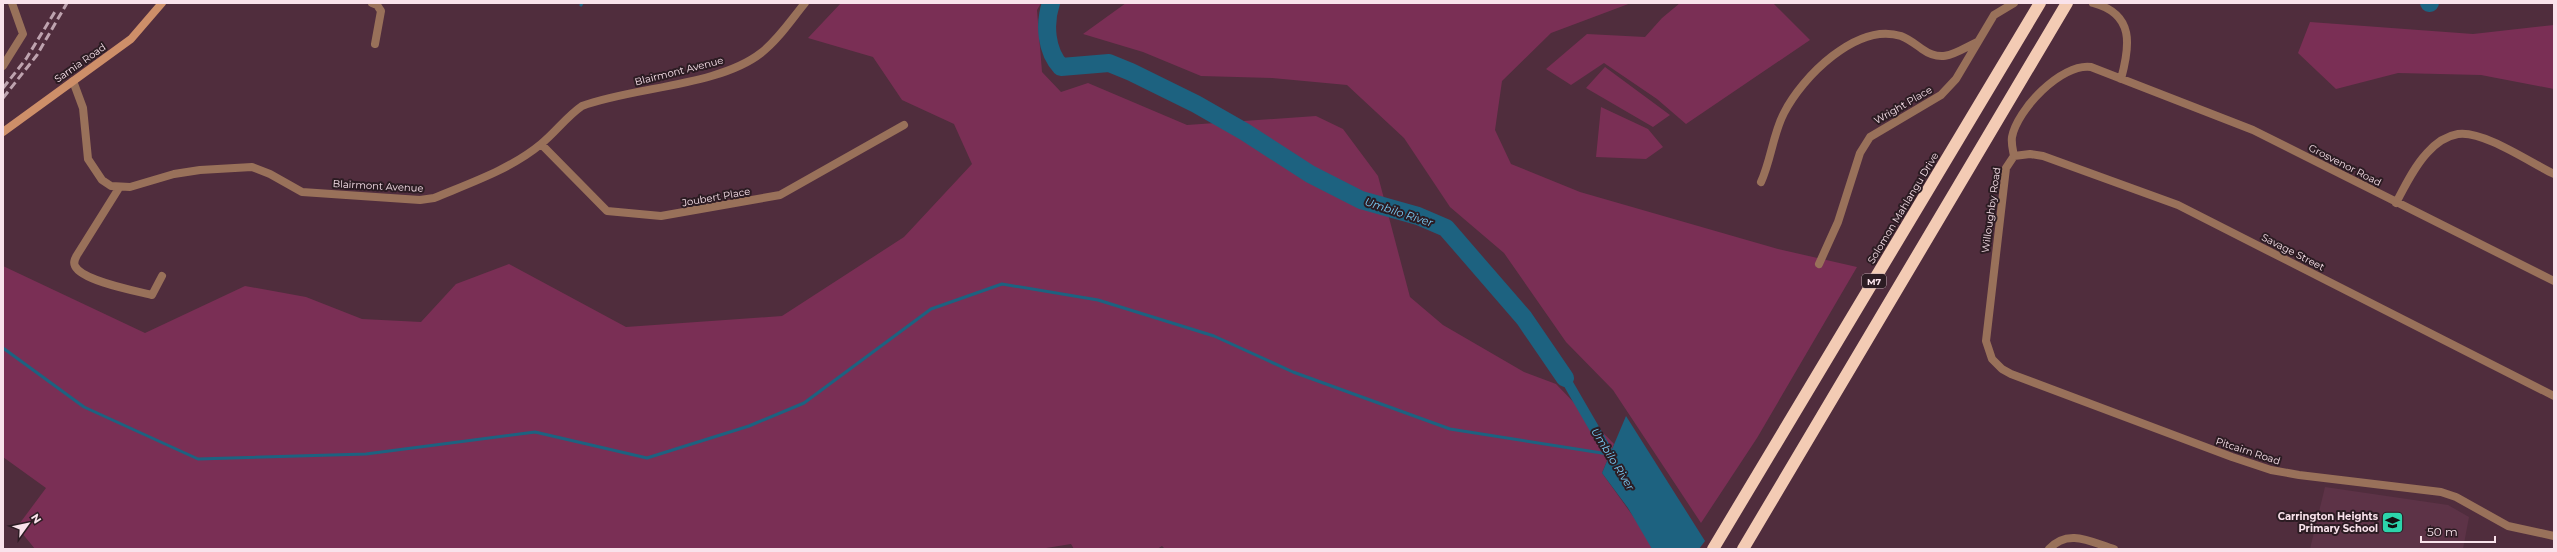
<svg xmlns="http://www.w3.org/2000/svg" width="2557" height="552" viewBox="0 0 2557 552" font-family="Montserrat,sans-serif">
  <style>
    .built { fill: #5d3347 }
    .green { fill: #7a2f55 }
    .water { fill: #1d6280 }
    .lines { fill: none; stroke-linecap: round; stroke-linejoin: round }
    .stream { stroke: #1d6280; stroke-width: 3 }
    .canal { stroke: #1d6280; stroke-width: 10 }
    .river { stroke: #1d6280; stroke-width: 18 }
    .street { stroke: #99715a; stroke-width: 8 }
    .secondary { stroke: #ce8f69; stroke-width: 8 }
    .highway { stroke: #f3cbb4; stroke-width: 12 }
    .rail { stroke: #bea3af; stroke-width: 3; stroke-dasharray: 8 4; stroke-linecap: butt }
    .labels { text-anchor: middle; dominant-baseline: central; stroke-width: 4; stroke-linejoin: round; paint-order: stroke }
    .shield { fill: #2c1c23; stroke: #bca7af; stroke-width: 1 }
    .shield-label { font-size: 9px; font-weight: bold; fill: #f9e2eb }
    .street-label { font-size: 10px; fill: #f9e2eb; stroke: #2c1c23 }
    .poi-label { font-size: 10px; font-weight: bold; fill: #f9e2eb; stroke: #2c1c23; text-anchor: end }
    .water-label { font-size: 11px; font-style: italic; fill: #7acdf7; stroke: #2c1c23 }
  </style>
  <rect width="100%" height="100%" fill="#502d3d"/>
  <path class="built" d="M 2325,487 L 2448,505 L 2469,517 L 2463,549 L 2310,549 Z"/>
  <path class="green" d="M 841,3 L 1041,3 L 1037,10 L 1042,72 L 1061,92 L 1088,83 L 1187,125 L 1316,116 L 1343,129 L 1378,176 L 1410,297 L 1443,325 L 1524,372 L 1556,384 L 1614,444 L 1602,473 L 1638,523 L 1653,549 L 1165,549 L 1162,546 L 1157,549 L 1074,549 L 1071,544 L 1040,549 L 35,549 L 17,527 L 46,488 L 3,457 L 3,266 L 145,333 L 245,286 L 306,297 L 362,319 L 421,322 L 456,284 L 509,264 L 626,327 L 782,316 L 904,237 L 972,164 L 954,124 L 902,100 L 873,57 L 808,38 Z
    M 1126,3 L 1631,3 L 1551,33 L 1502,81 L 1495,130 L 1511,164 L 1580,192 L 1778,249 L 1857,267 L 1757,438 L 1701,523 L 1613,390 L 1566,342 L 1504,253 L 1450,207 L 1404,138 L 1347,85 L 1272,78 L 1201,76 L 1143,52 L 1083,34 Z
    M 1680,3 L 1773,3 L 1810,40 L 1686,124 L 1657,99 L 1604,63 L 1571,85 L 1546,69 L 1587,34 L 1645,37 L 1662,18 Z
    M 2310,22 L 2473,34 L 2554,25 L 2554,89 L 2481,75 L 2398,73 L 2336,89 L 2298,53 Z
    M 1605,67 L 1670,115 L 1653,127 L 1586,88 Z
    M 1601,107 L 1648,129 L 1663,147 L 1646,159 L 1596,157 Z"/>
  <path class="water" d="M 1626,416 L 1705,541 L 1699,549 L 1652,549 L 1628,508 L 1602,473 Z"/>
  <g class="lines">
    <path class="stream" d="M 581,5 L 582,3
      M 3,348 L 84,407 L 198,459 L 366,454 L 535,432 L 647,458 L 749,426 L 804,403 L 931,309 L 1002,284 L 1098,300 L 1214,336 L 1293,372 L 1450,429 L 1608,454"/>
    <path class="canal" d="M 1565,378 L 1616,466"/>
    <path class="river" d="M 1051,3 C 1044,24 1046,51 1061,67 L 1109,63 L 1131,72 L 1196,104 L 1245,132 L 1310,174 L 1361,200 L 1418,216 L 1446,228 L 1524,318 L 1565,378
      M 2429,3 L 2430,3"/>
    <path class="street" d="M 372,3 L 377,5 L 381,11 L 375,44
      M 2093,3 C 2135,14 2130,46 2121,79
      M 3,66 L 23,34 L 12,3
      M 73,81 L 83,108 L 88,159 L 102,180 L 111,186 L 130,187 L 174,174 L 200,170 L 252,167 L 270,174 L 302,192 L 420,200 L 434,198 C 470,183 511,169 541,144 C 556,132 566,117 582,106 C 633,87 719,86 761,53 C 778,40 791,20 805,3
      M 541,144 L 607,211 L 661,216 L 780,195 L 904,125
      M 2014,156 L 2006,168 L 1986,341 L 1992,359 L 2002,369 L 2011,374 L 2232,457 L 2271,470 L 2299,475 L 2441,492 L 2456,497 L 2508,526 L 2554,536
      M 2014,156 C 2013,150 2011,144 2012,137 C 2017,110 2061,63 2091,67 L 2253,130 L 2554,281
      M 2014,156 L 2030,154 L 2043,156 L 2178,205 L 2554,396
      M 1761,182 C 1771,160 1773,134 1784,113 C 1802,77 1857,22 1901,36 C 1909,39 1915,44 1922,49 C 1943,64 1956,52 1977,42
      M 119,188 L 77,255 C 75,259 73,262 75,266 C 82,281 136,291 152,295 L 162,276
      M 2396,203 C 2405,186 2414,167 2427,153 C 2435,144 2446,136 2458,134 C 2483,130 2531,163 2554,174
      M 1819,264 L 1838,222 L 1860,153 L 1870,137 L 1941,95 L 1956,79 L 1994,15 L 2014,3
      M 2049,549 C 2068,528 2091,542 2114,549"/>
    <path class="secondary" d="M 3,132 L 131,39 L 162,3"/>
    <path class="highway" d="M 1713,549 L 2040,3
      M 1743,549 L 2067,3"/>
    <path class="rail" d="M 3,88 L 26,59 L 56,10
      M 3,98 L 37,55 L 67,3"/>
  </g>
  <defs>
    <symbol id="school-square" viewBox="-11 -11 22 22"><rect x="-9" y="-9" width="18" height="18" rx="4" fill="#2cd5ab" stroke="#2c1c23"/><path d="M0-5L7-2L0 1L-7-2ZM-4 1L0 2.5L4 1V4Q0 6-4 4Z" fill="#111"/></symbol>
  </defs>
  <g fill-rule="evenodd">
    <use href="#school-square" x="2380" y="510" width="25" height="25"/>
  </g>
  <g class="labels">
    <rect class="shield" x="1862" y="274" width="24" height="14" rx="3"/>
    <g class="shield-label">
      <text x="1874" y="281">M7</text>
    </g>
    <g class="street-label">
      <text transform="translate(80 63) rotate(-35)">Sarnia Road</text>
      <text transform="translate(679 71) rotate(-14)">Blairmont Avenue</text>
      <text transform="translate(1903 105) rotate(-30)">Wright Place</text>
      <text transform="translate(2345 165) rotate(27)">Grosvenor Road</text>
      <text transform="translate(378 186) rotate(3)">Blairmont Avenue</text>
      <text transform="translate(716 197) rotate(-10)">Joubert Place</text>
      <text transform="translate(1903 208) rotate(-59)">Solomon Mahlangu Drive</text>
      <text transform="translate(1991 210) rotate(-82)">Willoughby Road</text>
      <text transform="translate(2293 252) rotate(27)">Savage Street</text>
      <text transform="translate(2248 451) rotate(18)">Pitcairn Road</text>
    </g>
    <g class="poi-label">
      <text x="2378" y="516">Carrington Heights<tspan x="2378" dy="12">Primary School</tspan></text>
    </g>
    <g class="water-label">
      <text transform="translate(1399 212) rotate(18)">Umbilo River</text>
      <text transform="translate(1613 459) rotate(58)">Umbilo River</text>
    </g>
  </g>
  <rect width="2557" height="552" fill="none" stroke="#f9e2eb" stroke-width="8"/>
  <g transform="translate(28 524) rotate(57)" stroke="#2c1c23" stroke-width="3" paint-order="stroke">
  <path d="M0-3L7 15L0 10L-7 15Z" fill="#f9e2eb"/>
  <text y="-6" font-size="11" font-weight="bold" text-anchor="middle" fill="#f9e2eb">N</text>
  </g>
  <path d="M2421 536v6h74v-6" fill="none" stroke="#f9e2eb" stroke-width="2"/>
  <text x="2427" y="536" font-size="12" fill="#f9e2eb" stroke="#2c1c23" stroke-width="3" paint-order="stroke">50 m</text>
</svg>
